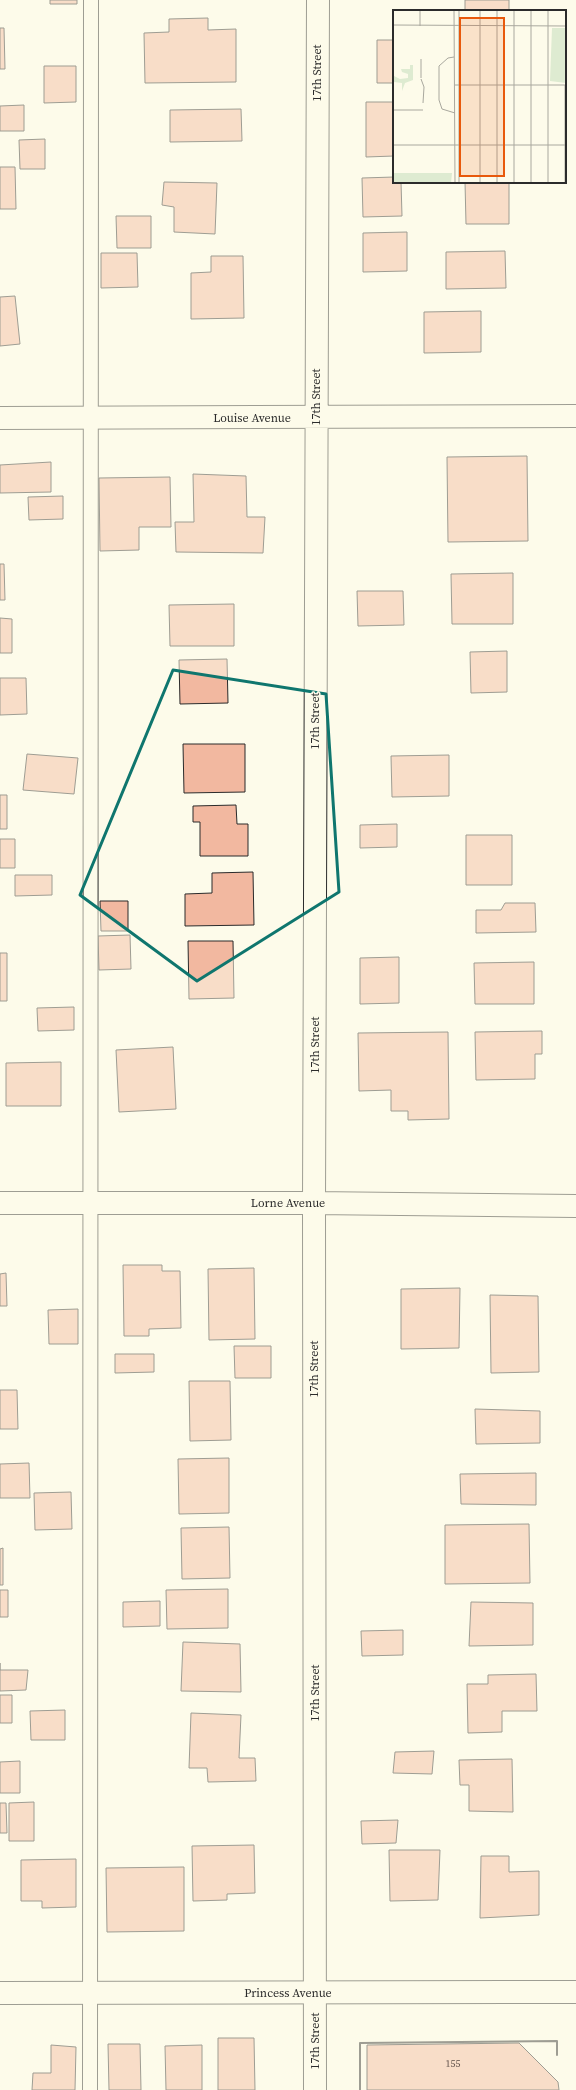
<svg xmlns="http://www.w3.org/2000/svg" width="576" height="2090" viewBox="0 0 576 2090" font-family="'Source Serif 4',serif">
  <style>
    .building { fill: #f2b8a0; stroke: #2b2b2b }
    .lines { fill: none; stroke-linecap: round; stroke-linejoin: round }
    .service-casing { stroke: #2b2b2b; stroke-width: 16 }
    .minor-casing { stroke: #2b2b2b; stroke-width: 24 }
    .tertiary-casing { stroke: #2b2b2b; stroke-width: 24 }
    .service { stroke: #fdfbea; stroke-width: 14 }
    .minor { stroke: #fdfbea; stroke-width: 22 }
    .tertiary { stroke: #fdfbea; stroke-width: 22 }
    .wall { stroke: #2b2b2b; stroke-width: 2 }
    .marked { fill: none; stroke: #0f766e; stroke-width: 3; stroke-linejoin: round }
    .labels { text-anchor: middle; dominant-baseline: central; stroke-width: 3; stroke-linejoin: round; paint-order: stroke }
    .number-label { font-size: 10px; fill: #5d4e48 }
    .street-label { font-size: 12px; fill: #2b2b2b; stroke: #fdfbea }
    .inset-road { fill: none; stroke: #a9a89e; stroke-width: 1 }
    .view { fill: #e8590c; fill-opacity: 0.15; stroke: #e8590c; stroke-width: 2 }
    .inset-edge { fill: none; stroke: #2b2b2b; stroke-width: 2 }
  </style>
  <rect width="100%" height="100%" fill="#fdfbea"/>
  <path class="building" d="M 50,0 L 77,0 L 77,4 L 50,4 Z
    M 465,0 L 509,0 L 509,11 L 465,11 Z
    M 208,18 L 208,30 L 236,29 L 236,82 L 145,83 L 144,33 L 169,32 L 169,19 Z
    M 0,28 L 4,28 L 5,69 L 0,69 Z
    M 377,40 L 394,40 L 394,83 L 377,83 Z
    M 44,66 L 76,66 L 76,102 L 44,103 Z
    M 366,102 L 394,102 L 394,156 L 366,157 Z
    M 24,105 L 24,131 L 0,131 L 0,106 Z
    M 241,109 L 242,141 L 170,142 L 170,110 Z
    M 45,139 L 45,169 L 20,169 L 19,140 Z
    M 0,167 L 15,167 L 16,209 L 0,209 Z
    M 394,177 L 394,182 L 401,182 L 402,216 L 363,217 L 362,178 Z
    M 164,182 L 217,183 L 215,234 L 174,232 L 174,207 L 162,205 Z
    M 465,182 L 509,182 L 509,224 L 466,224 Z
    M 116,216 L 151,216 L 151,248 L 117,248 Z
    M 407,232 L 407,271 L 363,272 L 363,233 Z
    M 505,251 L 506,288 L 446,289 L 446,252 Z
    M 101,253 L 137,253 L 138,287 L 101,288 Z
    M 211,256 L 243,256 L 244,318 L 191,319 L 191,273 L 211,272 Z
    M 15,296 L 20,344 L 0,346 L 0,297 Z
    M 481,311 L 481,352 L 424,353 L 424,312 Z
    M 527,456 L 528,541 L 448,542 L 447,457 Z
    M 51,462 L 51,492 L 0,493 L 0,465 Z
    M 193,474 L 246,476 L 247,517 L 265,517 L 263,553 L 176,552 L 175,522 L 194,522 Z
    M 170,477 L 171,527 L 139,527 L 139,550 L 100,551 L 99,478 Z
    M 63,496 L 63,519 L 29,520 L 28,497 Z
    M 0,564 L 4,564 L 5,600 L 0,600 Z
    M 513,573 L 513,624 L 452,624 L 451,574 Z
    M 357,591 L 403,591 L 404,625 L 358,626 Z
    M 234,604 L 234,646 L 170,646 L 169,605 Z
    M 0,618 L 12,619 L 12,653 L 0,653 Z
    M 507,651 L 507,692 L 471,693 L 470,652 Z
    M 227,659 L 228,703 L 180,704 L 179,660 Z
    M 0,678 L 26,678 L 27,714 L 0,715 Z
    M 183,744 L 245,744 L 245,792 L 184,793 Z
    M 27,754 L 78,758 L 74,794 L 23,790 Z
    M 449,755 L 449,796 L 392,797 L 391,756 Z
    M 0,795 L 7,795 L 7,829 L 0,829 Z
    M 236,805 L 237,824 L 248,824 L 248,856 L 200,856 L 200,822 L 193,822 L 193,806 Z
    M 397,824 L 397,847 L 360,848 L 360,825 Z
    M 466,835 L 512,835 L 512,885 L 466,885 Z
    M 0,839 L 15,839 L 15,868 L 0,868 Z
    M 253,872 L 254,925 L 185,926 L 185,894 L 212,893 L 212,873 Z
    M 15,875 L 52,875 L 52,895 L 15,896 Z
    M 100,901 L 128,901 L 128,931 L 101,931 Z
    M 505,903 L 535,903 L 536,932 L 476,933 L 476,910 L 501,910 Z
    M 130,935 L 131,969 L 99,970 L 98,936 Z
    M 188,941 L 233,941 L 234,998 L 189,999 Z
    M 0,953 L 7,953 L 7,1001 L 0,1001 Z
    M 399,957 L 399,1003 L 360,1004 L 360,958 Z
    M 534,962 L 534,1004 L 475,1004 L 474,963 Z
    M 74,1007 L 74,1030 L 38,1031 L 37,1008 Z
    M 542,1031 L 542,1054 L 535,1054 L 535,1079 L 476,1080 L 475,1032 Z
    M 448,1032 L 449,1119 L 408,1120 L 408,1111 L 391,1111 L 391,1090 L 359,1091 L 358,1033 Z
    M 173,1047 L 176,1109 L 119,1112 L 116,1050 Z
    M 61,1062 L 61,1106 L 6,1106 L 6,1063 Z
    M 123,1265 L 162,1265 L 162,1271 L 180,1271 L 181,1328 L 149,1329 L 149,1336 L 124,1336 Z
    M 254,1268 L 255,1339 L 209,1340 L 208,1269 Z
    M 6,1273 L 7,1306 L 0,1306 L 0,1274 Z
    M 460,1288 L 459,1348 L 401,1349 L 401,1289 Z
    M 490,1295 L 538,1296 L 539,1372 L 491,1373 Z
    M 78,1309 L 78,1344 L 49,1344 L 48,1310 Z
    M 234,1346 L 271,1346 L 271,1378 L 235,1378 Z
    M 115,1354 L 154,1354 L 154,1372 L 115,1373 Z
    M 189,1381 L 230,1381 L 231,1440 L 190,1441 Z
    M 0,1390 L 17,1390 L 18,1429 L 0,1429 Z
    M 475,1409 L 540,1411 L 540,1443 L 476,1444 Z
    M 229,1458 L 229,1513 L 179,1514 L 178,1459 Z
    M 29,1463 L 30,1498 L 0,1498 L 0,1464 Z
    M 536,1473 L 536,1505 L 461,1504 L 460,1474 Z
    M 71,1492 L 72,1529 L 35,1530 L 34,1493 Z
    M 529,1524 L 530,1583 L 445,1584 L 445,1525 Z
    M 229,1527 L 230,1578 L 182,1579 L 181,1528 Z
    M 3,1548 L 3,1585 L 0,1585 L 0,1549 Z
    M 228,1589 L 228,1628 L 167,1629 L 166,1590 Z
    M 0,1590 L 8,1590 L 8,1617 L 0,1617 Z
    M 160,1601 L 160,1626 L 123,1627 L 123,1602 Z
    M 471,1602 L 533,1603 L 533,1645 L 469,1646 Z
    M 403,1630 L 403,1655 L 362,1656 L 361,1631 Z
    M 183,1642 L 240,1644 L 241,1692 L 181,1691 Z
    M 0,1663 L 0,1670 L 28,1670 L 26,1690 L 0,1691 Z
    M 536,1674 L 537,1711 L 502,1711 L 502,1732 L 468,1733 L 467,1684 L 488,1684 L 488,1675 Z
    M 0,1695 L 12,1695 L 12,1723 L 0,1723 Z
    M 65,1710 L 65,1740 L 31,1740 L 30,1711 Z
    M 191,1713 L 241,1715 L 239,1758 L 255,1758 L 256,1781 L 208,1782 L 207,1768 L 189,1768 Z
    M 434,1751 L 432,1774 L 393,1773 L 395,1752 Z
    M 512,1759 L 513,1812 L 469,1811 L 469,1785 L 460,1785 L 459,1760 Z
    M 20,1761 L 20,1793 L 0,1793 L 0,1762 Z
    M 34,1802 L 34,1841 L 9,1841 L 9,1803 Z
    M 0,1803 L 6,1803 L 7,1833 L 0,1833 Z
    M 398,1820 L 396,1843 L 362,1844 L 361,1821 Z
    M 254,1845 L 255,1893 L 227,1894 L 227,1900 L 193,1901 L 192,1846 Z
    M 389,1850 L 440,1850 L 438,1900 L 390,1901 Z
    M 481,1856 L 509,1856 L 509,1872 L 539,1871 L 539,1915 L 480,1918 Z
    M 76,1859 L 76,1907 L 42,1908 L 42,1901 L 21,1901 L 21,1860 Z
    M 184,1867 L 184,1931 L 107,1932 L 106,1868 Z
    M 218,2038 L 254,2038 L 255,2090 L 218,2090 Z
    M 519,2043 L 558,2082 L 559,2090 L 367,2090 L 367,2045 Z
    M 108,2044 L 140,2044 L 141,2090 L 109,2090 Z
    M 51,2045 L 76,2047 L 75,2090 L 32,2090 L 33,2073 L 51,2073 Z
    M 202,2045 L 202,2090 L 166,2090 L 165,2046 Z"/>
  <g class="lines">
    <defs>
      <path id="service" d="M 90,2090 L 91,0"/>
      <path id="minor" d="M 0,418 L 576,416
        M 0,1203 L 314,1203 L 576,1206
        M 315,2090 L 314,1203 L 318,0"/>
      <path id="tertiary" d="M 0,1993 L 576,1992"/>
    </defs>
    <use href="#service" class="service-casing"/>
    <use href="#minor" class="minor-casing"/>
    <use href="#tertiary" class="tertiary-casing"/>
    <use href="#service" class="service"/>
    <use href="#minor" class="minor"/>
    <use href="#tertiary" class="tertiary"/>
    <path class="wall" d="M 360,2090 L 360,2043 L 557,2041 L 557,2055"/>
  </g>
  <path d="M0 0H576V2090H0ZM 173,670 L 326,694 L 339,892 L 197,981 L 80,895 Z" fill="#fdfbea" fill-opacity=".55" fill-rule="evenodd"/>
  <path class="marked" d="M 173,670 L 326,694 L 339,892 L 197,981 L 80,895 Z"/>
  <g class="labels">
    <g class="number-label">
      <text x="453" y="2063">155</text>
    </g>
    <g class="street-label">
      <text transform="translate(317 73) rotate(-90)">17th Street</text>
      <text transform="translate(316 397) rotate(-90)">17th Street</text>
      <text x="252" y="418">Louise Avenue</text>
      <text transform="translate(315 721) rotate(-90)">17th Street</text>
      <text transform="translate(315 1045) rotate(-90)">17th Street</text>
      <text x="288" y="1203">Lorne Avenue</text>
      <text transform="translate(314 1369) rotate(-90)">17th Street</text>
      <text transform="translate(315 1693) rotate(-90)">17th Street</text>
      <text x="288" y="1993">Princess Avenue</text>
      <text transform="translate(315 2041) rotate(-90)">17th Street</text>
    </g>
  </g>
  <g transform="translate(393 10)">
    <rect width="173" height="173" fill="#fdfbea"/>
    <path d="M 159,18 L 173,18 L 173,73 L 157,71 ZM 17,55 L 20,55 L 20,70 L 12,73 L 9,81 L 9,73 L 1,72 L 1,66 L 7,69 L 15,68 L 15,64 L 9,62 L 8,59 L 17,59 ZM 0,163 L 59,163 L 58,173 L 0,173 Z" fill="#deebd1"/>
    <path class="inset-road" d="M 27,0 L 27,16M 61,0 L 62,173M 66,0 L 66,173M 121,0 L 121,173M 138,0 L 138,173M 155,0 L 155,173M 0,15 L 173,16M 61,47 L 55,48 L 46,56 L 46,90 L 49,99 L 62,103M 28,68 L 28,49M 28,69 L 31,77 L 30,93M 62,75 L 173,75M 172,75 L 172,173M 0,100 L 30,100M 0,135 L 173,135M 87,173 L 87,0M 104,173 L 104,0"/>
    <path class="view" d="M 67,8 L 111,8 L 111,166 L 67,166 Z"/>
    <rect width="173" height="173" class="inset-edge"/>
  </g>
</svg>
